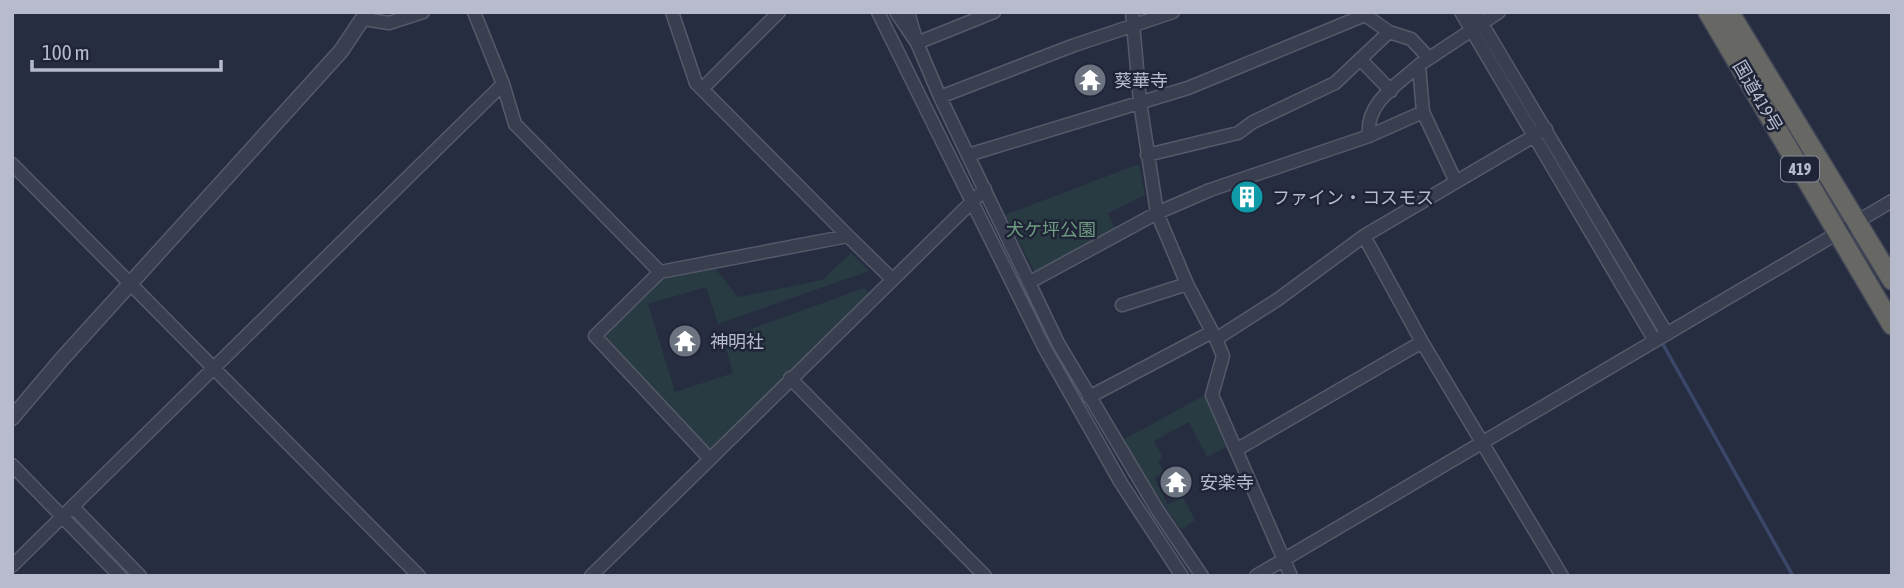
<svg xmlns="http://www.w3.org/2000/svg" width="1904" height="588" viewBox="0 0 1904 588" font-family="'Asap Condensed','Noto Sans JP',sans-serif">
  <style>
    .green { fill: #283a42 }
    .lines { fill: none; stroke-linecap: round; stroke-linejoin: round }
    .stream { stroke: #3b4769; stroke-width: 3.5 }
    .minor-casing { stroke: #555a6b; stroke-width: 15 }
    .tertiary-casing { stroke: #555a6b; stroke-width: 17 }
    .trunk-casing { stroke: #424758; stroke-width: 22 }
    .minor { stroke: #3a3f50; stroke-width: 12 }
    .tertiary { stroke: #3a3f50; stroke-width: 14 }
    .trunk { stroke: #676764; stroke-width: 19 }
    .labels { text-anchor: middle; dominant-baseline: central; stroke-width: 5; stroke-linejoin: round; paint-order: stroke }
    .shield { fill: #1f2436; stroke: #898e9e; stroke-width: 2 }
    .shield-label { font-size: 16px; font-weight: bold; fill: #b7bbcb }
    .poi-label { font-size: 18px; fill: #b7bbcb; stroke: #1f2436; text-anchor: start }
    .street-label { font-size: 18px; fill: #b7bbcb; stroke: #1f2436 }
    .park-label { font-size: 18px; fill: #6e9c80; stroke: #1f2436 }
  </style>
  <rect width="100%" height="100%" fill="#262d41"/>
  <path class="green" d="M 1139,164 L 1145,195 L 1108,213 L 1115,229 L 1035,273 L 1005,215 Z
    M 851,253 L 869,271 L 718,324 L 706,287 L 648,304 L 675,392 L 733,373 L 723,339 L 864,288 L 869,293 L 710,449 L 602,337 L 663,277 L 714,267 L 738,297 L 822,280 Z
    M 1205,395 L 1226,447 L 1207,457 L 1189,422 L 1154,441 L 1163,458 L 1158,461 L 1164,472 L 1154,478 L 1168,505 L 1183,497 L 1195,520 L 1181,530 L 1121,441 Z"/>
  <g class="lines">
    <path class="stream" d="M 1660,339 L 1793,576"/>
    <defs>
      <path id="minor" d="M 672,12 L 696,83 L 848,236
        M 878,12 L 1044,347 L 1121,483 L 1182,576
        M 896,12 L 917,43 L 940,97 L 1058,343 L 1158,511 L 1202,576
        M 908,12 L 917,43 L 994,12
        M 1132,12 L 1140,102 L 1157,213 L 1187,284 L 1216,339 L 1223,356 L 1212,395 L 1291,576
        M 1461,12 L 1655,341
        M 1475,12 L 1667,334
        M 363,19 L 389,23 L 423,12
        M 1389,32 L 1411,39 L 1428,57
        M 1360,59 L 1391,91
        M 503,84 L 515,124 L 660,272 L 848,236 L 892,279
        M 702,89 L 779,12
        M 940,97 L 1072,46 L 1173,12
        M 1423,112 L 1419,65 L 1499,12
        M 1369,136 C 1365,103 1397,85 1419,65
        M 968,155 L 1188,88 L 1365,15
        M 1147,155 L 1238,133 L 1253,122 L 1335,83 L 1389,32 L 1361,12
        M 12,164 L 419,576
        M 1364,236 L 1422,342 L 1562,576
        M 660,272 L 595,336 L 709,458
        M 1030,282 L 1157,213 L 1210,190 L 1369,136 L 1423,112 L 1456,182
        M 1122,305 L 1187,284
        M 1216,339 L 1277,300 L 1364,236 L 1546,129
        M 790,378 L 985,576
        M 1089,397 L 1212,332
        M 1236,450 L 1422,342
        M 12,465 L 120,576
        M 73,507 L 140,576
        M 12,566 L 503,84 L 474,12
        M 591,576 L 985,189
        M 1256,576 L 1892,201"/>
      <path id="tertiary" d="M 12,418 L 61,360 L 341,51 L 367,12"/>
      <path id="trunk" d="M 1708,12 L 1892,325
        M 1729,12 L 1892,280"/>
    </defs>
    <use href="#minor" class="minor-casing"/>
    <use href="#tertiary" class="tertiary-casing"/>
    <use href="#trunk" class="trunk-casing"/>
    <use href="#minor" class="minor"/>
    <use href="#tertiary" class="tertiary"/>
    <use href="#trunk" class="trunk"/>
  </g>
  <defs>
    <symbol id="temple-disc" viewBox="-11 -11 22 22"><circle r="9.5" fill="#6b7280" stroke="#1f2436"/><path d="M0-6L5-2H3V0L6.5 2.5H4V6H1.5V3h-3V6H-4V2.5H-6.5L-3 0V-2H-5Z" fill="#fff"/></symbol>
    <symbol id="building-disc" viewBox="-11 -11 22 22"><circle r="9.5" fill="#0f9aa8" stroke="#1f2436"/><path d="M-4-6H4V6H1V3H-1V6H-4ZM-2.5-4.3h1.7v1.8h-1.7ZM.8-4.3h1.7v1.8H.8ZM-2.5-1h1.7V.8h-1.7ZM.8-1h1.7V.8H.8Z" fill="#fff"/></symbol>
  </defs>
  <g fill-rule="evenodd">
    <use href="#temple-disc" x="1071" y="61" width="38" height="38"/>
    <use href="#building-disc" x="1228" y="178" width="38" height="38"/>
    <use href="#temple-disc" x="666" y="322" width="38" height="38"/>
    <use href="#temple-disc" x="1157" y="463" width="38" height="38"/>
  </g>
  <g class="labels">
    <rect class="shield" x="1781" y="156.5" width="38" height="25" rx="5"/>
    <g class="shield-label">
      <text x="1800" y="169">419</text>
    </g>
    <g class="poi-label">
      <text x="1114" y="80">葵華寺</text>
      <text x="1272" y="197">ファイン・コスモス</text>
      <text x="710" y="341">神明社</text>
      <text x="1200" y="482">安楽寺</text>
    </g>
    <g class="street-label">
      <text transform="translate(1758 96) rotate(60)">国道419号</text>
    </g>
    <g class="park-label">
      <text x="1051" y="229">犬ケ坪公園</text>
    </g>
  </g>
  <rect width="1904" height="588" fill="none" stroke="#b7bbcb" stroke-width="28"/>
  <path d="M32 60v10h189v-10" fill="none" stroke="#b7bbcb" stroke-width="3.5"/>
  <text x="42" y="60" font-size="21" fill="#b7bbcb" stroke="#1f2436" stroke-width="5" paint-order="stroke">100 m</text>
</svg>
